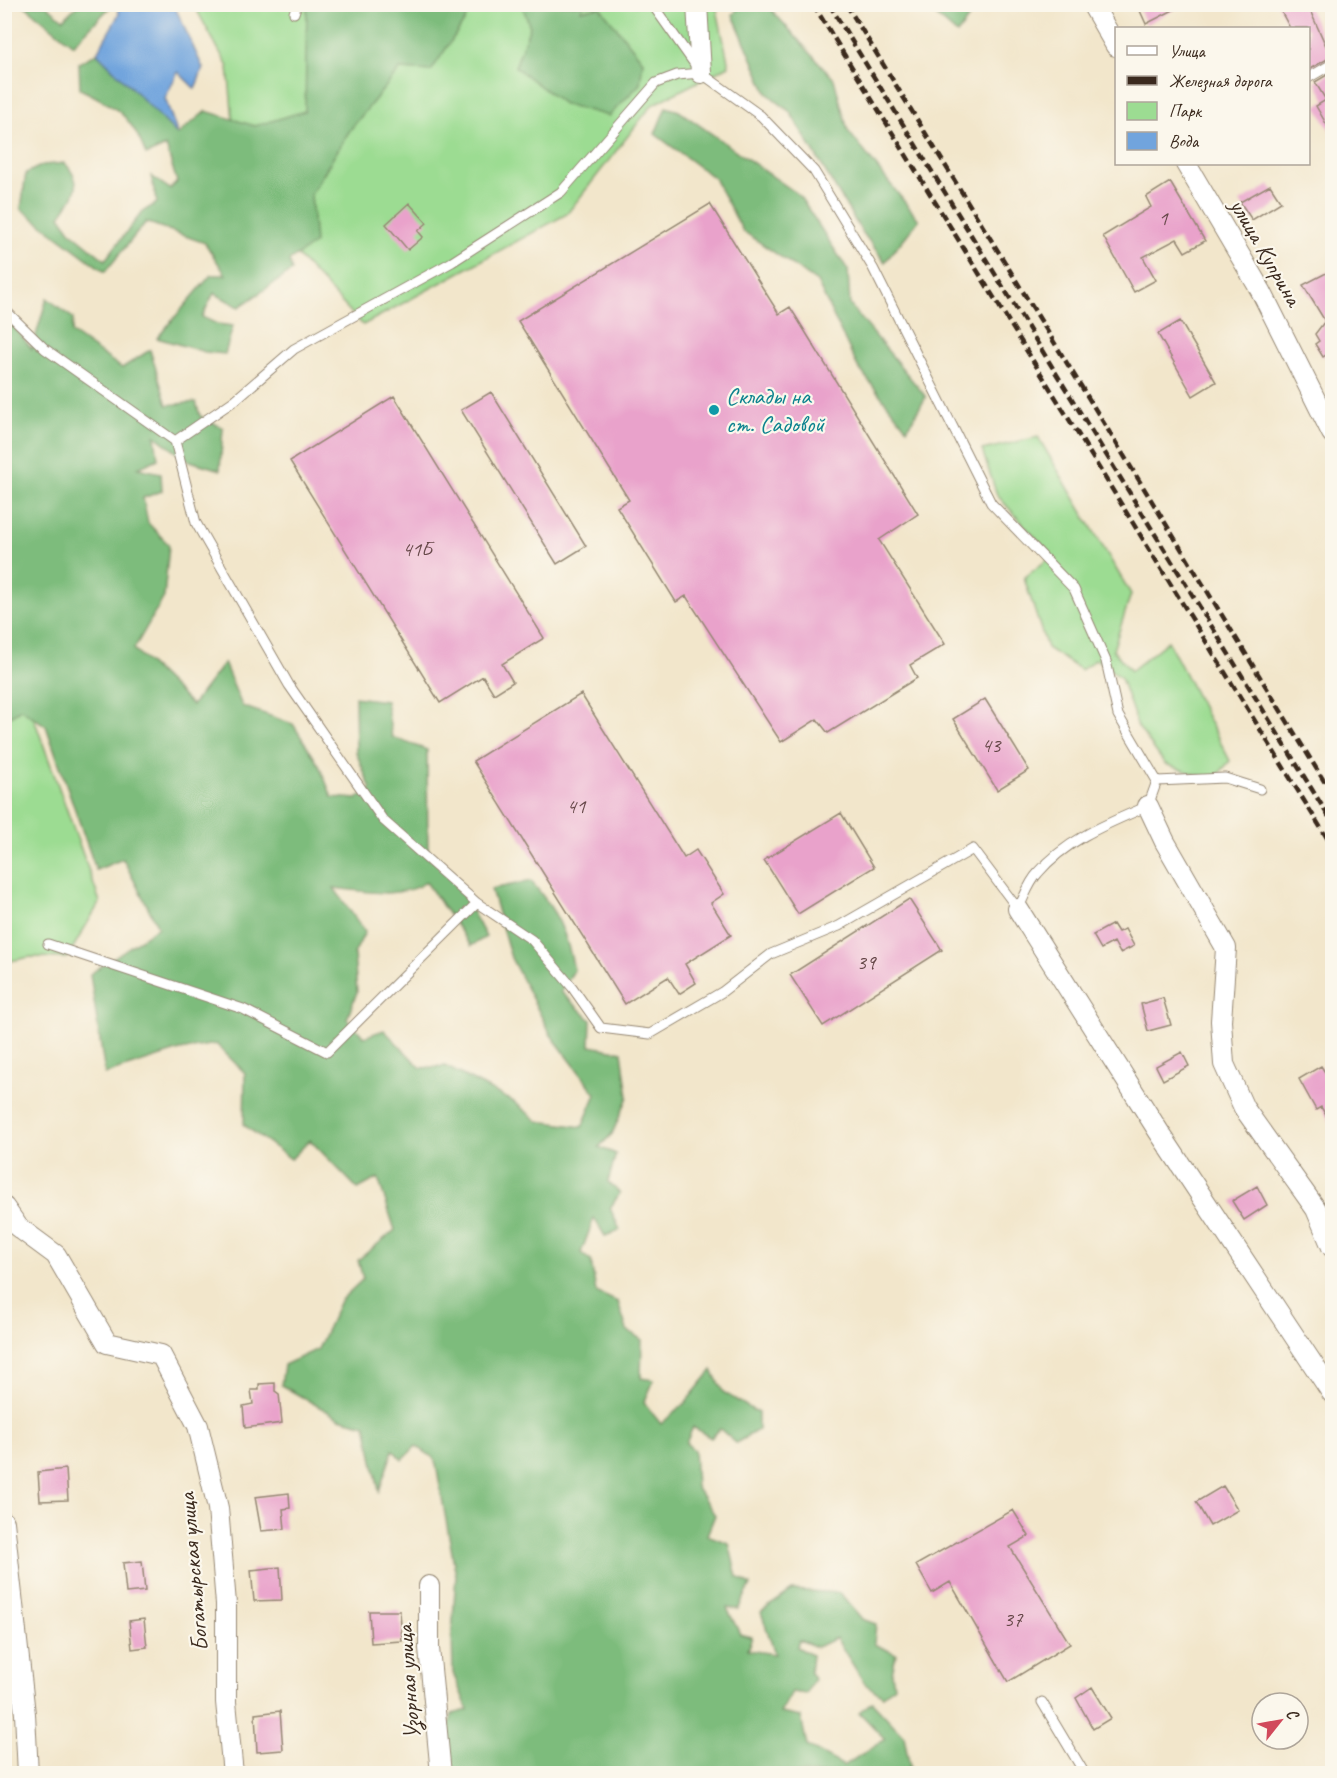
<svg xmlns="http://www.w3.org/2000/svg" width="1337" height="1778" viewBox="0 0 1337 1778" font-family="Caveat,sans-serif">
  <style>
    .green { fill: #9cdc92; stroke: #6c8358; stroke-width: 1.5 }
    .forest { fill: #7dbc7c; stroke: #5c734d; stroke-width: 1.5 }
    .water { fill: #71a4dd; stroke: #56677e; stroke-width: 1.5 }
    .building { fill: #e9a2cb }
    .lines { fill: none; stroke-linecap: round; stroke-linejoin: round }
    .service-casing { stroke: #968874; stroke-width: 11 }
    .minor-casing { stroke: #968874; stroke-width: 22 }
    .service { stroke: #fff; stroke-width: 9 }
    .minor { stroke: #fff; stroke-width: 20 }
    .rail { stroke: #3b2a1e; stroke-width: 4.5; stroke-dasharray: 9 4.5; stroke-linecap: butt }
    .culture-dot { fill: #0f9aa8; stroke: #fbf7ec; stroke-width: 2 }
    .labels { text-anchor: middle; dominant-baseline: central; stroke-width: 4.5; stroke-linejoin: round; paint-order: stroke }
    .number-label { font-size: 21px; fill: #664849 }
    .street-label { font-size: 24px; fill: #3b2a1e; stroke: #fbf7ec }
    .culture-label { font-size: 24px; fill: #0d838f; stroke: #fbf7ec; text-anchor: start }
  </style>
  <rect width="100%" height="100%" fill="#fbf7ec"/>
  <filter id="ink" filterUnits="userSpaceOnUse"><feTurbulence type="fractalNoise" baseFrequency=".0167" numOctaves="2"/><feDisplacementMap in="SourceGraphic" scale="12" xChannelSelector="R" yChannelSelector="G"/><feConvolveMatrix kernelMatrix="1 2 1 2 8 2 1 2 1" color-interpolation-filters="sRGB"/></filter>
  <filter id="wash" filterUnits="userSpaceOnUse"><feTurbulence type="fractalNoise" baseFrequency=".008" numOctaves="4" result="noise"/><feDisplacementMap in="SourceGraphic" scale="24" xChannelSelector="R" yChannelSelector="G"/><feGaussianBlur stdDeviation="1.35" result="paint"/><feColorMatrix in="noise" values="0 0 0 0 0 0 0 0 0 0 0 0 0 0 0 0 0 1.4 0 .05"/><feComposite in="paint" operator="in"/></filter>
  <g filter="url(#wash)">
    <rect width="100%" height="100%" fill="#f2e6cb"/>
    <path class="green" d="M 194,5 L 716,5 L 729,66 L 652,105 L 567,214 L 363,325 L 240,195 L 228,67 Z
      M 1038,437 L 1131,594 L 1113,650 L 1131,671 L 1168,641 L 1230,761 L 1213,780 L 1165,764 L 1138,727 L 1121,678 L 1096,659 L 1081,670 L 1047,648 L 1024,578 L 1052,556 L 997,495 L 982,450 Z
      M 4,635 L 100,902 L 67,958 L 30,957 L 5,962 Z"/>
    <path class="forest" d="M 741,4 L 767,5 L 834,79 L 848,131 L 919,220 L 885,262 L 860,229 L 790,112 L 767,93 L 733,15 Z
      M 24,5 L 46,5 L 63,19 L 78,5 L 112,5 L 73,45 Z
      M 307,5 L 472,5 L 464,22 L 431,71 L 400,69 L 350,130 L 311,194 L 315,243 L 289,261 L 292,271 L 239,307 L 214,293 L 202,317 L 217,324 L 233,326 L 225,354 L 205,352 L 157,338 L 211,275 L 226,275 L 205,243 L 146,222 L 105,272 L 21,209 L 26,173 L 43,165 L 65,163 C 85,186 75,194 60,216 L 71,232 L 105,260 L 142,212 L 157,203 L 151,176 L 170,189 L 177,182 L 166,146 L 146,155 C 132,116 116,106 80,89 L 79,63 L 97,53 L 178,134 L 206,111 L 255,126 L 305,111 Z
      M 522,5 L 584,5 L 581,10 L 600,7 L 643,61 L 640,84 L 609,116 L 564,104 L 515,67 L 530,27 Z
      M 924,5 L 965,5 L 972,14 L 957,34 Z
      M 666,107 L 679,111 L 799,195 L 848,270 L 850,305 L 926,397 L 907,429 L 858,367 L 817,282 L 743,231 L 714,178 L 655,134 Z
      M 47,298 L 73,318 L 72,333 L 122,368 L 150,350 L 167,405 L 196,402 L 200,416 L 223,428 L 220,470 L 187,460 L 155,436 L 158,459 L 138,468 L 161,473 L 162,491 L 143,498 L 148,523 L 169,545 L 164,597 L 134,649 L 192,705 L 224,663 L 242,706 L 293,724 L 319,765 L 332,797 L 357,799 L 371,789 L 356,752 L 355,697 L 386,701 L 392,737 L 427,750 L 428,858 L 449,869 L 486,937 L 471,946 L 426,882 C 400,900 364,891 334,888 L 365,932 L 354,954 L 357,992 L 347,1019 L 364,1037 L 384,1030 L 421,1068 L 445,1066 L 514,1102 L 538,1121 L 582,1127 L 596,1094 L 551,1035 L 511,958 L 491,889 L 531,881 C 557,912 566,930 574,970 L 561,992 L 591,1020 L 590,1046 L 622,1052 L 628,1097 L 612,1134 L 599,1147 L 616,1154 L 608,1182 L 620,1193 L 610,1208 L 620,1230 L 605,1236 L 594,1218 L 581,1253 L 591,1261 L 596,1292 L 618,1302 L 627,1330 L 642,1340 L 641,1378 L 654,1380 L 644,1403 L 661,1424 L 685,1403 L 712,1370 L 723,1392 L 758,1413 L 758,1430 L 736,1443 L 720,1429 L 711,1438 L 693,1427 L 686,1443 L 694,1450 L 696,1487 L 715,1515 L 707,1535 L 729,1543 L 737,1577 L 751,1585 L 738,1609 L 727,1608 L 740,1634 L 752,1637 L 747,1650 L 775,1654 L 761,1612 L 792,1590 L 840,1593 L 862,1619 L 876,1624 L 874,1644 L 896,1654 L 892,1673 L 894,1686 L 883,1696 L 865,1684 L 836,1638 L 817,1647 L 799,1640 L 797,1647 L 812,1655 L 810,1673 L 814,1679 L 806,1694 L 792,1692 L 780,1713 L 801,1717 L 807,1746 L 844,1766 L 885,1739 L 859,1712 L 872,1702 L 904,1736 L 910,1767 L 900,1774 L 455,1773 L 444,1753 L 452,1714 L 468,1710 L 453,1673 L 452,1634 L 456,1575 L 435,1459 L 416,1446 L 402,1460 L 393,1450 L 379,1491 L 366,1425 L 339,1418 L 281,1385 L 284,1365 L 318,1349 L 340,1301 L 363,1279 L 358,1260 L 395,1230 L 378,1178 L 358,1189 L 310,1140 L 291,1159 L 244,1125 L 245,1073 L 216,1044 L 180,1050 L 105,1074 L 90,974 L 158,927 L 123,859 L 96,870 L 46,726 L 21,709 L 5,719 L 5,316 L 32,349 Z"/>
    <path class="water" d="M 117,5 L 174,5 L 203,68 L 195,89 L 178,72 L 165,98 L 178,135 L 97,53 L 119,14 Z"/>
    <g id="blocks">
      <path class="building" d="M 1137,4 L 1185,4 L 1146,24 Z
        M 1277,4 L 1304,4 L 1307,10 L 1308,6 L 1331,57 L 1308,70 L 1308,28 L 1290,28 Z
        M 1332,72 L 1332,134 L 1316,106 L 1326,100 L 1315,82 Z
        M 1170,182 L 1205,241 L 1185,252 L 1177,239 L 1143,257 L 1156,280 L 1134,292 L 1103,236 L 1151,207 L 1146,197 Z
        M 1270,185 L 1281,202 L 1252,220 L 1240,202 Z
        M 409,203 L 427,223 L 418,231 L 423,237 L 408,250 L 386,224 Z
        M 710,204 L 779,314 L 790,307 L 918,514 L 879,540 L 945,644 L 910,665 L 917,678 L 828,733 L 817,719 L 781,742 L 686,596 L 676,602 L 617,507 L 629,500 L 518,321 Z
        M 1332,270 L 1332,368 L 1326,355 L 1323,357 L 1315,344 L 1319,341 L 1315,334 L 1325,321 L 1303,285 Z
        M 1180,321 L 1216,382 L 1193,396 L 1158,334 Z
        M 491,392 L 586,546 L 557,564 L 461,410 Z
        M 394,396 L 544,638 L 502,664 L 513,682 L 494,694 L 483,676 L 440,703 L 290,461 Z
        M 581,694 L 684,858 L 696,850 L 724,894 L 711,903 L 731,935 L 685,964 L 696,983 L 679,994 L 668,977 L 625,1004 L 473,761 Z
        M 985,699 L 1029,770 L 997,790 L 953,719 Z
        M 841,813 L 874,867 L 798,914 L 764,860 Z
        M 909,899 L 942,950 L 823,1026 L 790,975 Z
        M 1113,924 L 1118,932 L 1125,929 L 1134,946 L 1120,953 L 1114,942 L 1101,949 L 1093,935 Z
        M 1163,998 L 1171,1025 L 1148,1031 L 1141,1004 Z
        M 1182,1052 L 1189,1066 L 1163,1080 L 1156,1066 Z
        M 1321,1066 L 1328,1077 L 1332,1075 L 1332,1125 L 1321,1107 L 1316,1110 L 1299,1079 Z
        M 1257,1186 L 1267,1205 L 1244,1220 L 1232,1201 Z
        M 275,1383 L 275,1391 L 279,1394 L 282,1423 L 245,1428 L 243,1406 L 253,1404 L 251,1390 L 259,1390 L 259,1384 Z
        M 66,1469 L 68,1500 L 40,1501 L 38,1472 Z
        M 1223,1486 L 1238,1510 L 1210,1526 L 1196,1502 Z
        M 289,1493 L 290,1508 L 283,1509 L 285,1529 L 261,1531 L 255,1497 Z
        M 1013,1510 L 1029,1536 L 1010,1547 L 1070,1644 L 1008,1682 L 950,1582 L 932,1593 L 916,1565 Z
        M 142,1561 L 145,1591 L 126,1593 L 123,1563 Z
        M 280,1567 L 282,1600 L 254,1601 L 251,1570 Z
        M 369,1611 L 400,1611 L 402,1641 L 371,1643 Z
        M 144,1619 L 147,1647 L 132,1649 L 129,1621 Z
        M 1092,1687 L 1111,1718 L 1093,1729 L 1076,1698 Z
        M 280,1711 L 283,1750 L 257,1752 L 255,1714 Z"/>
    </g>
  </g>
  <g filter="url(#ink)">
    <use href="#blocks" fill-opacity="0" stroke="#968874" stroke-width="1.5"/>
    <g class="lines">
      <defs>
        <path id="service" d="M 294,13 L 297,4
          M 1308,78 L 1332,64
          M 4,309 L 45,349 L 175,441 L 196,523 L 289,685 L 383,820 L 477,903 L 532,940 L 572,987 L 601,1028 L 650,1034 L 722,992 L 771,954 L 839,926 L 973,849 L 1018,909 C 1024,898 1029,882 1038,873 C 1067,839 1109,823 1148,806 L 1157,781 L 1118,715 L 1106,661 L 1074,589 L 991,503 L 873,268 L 814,171 L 761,116 L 701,73 L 652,4
          M 175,441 L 235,400 L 294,349 L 452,262 L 561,192 L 656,83 L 677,75 L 701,73
          M 1157,781 L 1225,778 L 1260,789
          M 48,944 L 243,1009 L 327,1052 L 477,903
          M 1042,1702 L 1085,1774"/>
        <path id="minor" d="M 697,4 L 701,73
          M 1092,4 L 1116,46
          M 1186,164 L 1261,291 L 1332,433
          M 1148,806 L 1165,842 L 1226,948 L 1221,1021 L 1224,1064 L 1244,1108 L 1316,1209 L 1332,1247
          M 1018,909 L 1159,1132 L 1332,1393
          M 4,1207 L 18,1227 L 56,1255 L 107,1343 L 161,1355 L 198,1426 L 218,1508 L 226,1604 L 226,1702 L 233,1774
          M 4,1522 L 25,1714 L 28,1774
          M 429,1586 L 429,1648 L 441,1774"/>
      </defs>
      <use href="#service" class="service-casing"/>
      <use href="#minor" class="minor-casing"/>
      <use href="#service" class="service"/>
      <use href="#minor" class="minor"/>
      <path class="rail" d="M 813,4 L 1332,846
        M 829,4 L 1332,822
        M 846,4 L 1332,794"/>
    </g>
  </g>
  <circle class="culture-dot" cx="714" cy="410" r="6"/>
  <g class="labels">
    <g class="number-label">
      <text x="1163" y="218">1</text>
      <text x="417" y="549">41Б</text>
      <text x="991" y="745">43</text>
      <text x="576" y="806">41</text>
      <text x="866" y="962">39</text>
      <text x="1013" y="1619">37</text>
    </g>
    <g class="street-label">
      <text transform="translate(1266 252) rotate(60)">улица Куприна</text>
      <text transform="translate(193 1572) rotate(-95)">Богатырская улица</text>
      <text transform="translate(408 1682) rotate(-94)">Узорная улица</text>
    </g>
    <g class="culture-label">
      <text x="726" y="396">Склады на<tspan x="726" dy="28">ст. Садовой</tspan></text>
    </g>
  </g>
  <rect width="1337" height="1778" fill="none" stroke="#fbf7ec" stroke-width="24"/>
  <rect x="1115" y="27" width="195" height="138" fill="#fbf7ec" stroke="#aea59a" stroke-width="1.5"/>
  <rect x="1127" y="46" width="30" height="9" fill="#ffffff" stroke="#aea59a" stroke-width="1.5"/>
  <text x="1169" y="57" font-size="18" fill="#3b2a1e">Улица</text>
  <rect x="1127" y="76" width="30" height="9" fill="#3b2a1e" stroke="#aea59a" stroke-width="1.5"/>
  <text x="1169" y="87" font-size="18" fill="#3b2a1e">Железная дорога</text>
  <rect x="1127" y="102" width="30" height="18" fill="#9cdc92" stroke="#aea59a" stroke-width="1.5"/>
  <text x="1169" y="117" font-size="18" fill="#3b2a1e">Парк</text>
  <rect x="1127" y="132" width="30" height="18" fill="#71a4dd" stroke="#aea59a" stroke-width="1.5"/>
  <text x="1169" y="147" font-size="18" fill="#3b2a1e">Вода</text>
  <g transform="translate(1280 1721) rotate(59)"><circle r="28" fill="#fbf7ec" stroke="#aea59a" stroke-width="1.5"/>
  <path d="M0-4.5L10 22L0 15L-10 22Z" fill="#d1495b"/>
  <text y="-9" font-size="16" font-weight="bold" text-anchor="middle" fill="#3b2a1e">С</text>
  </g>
</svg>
